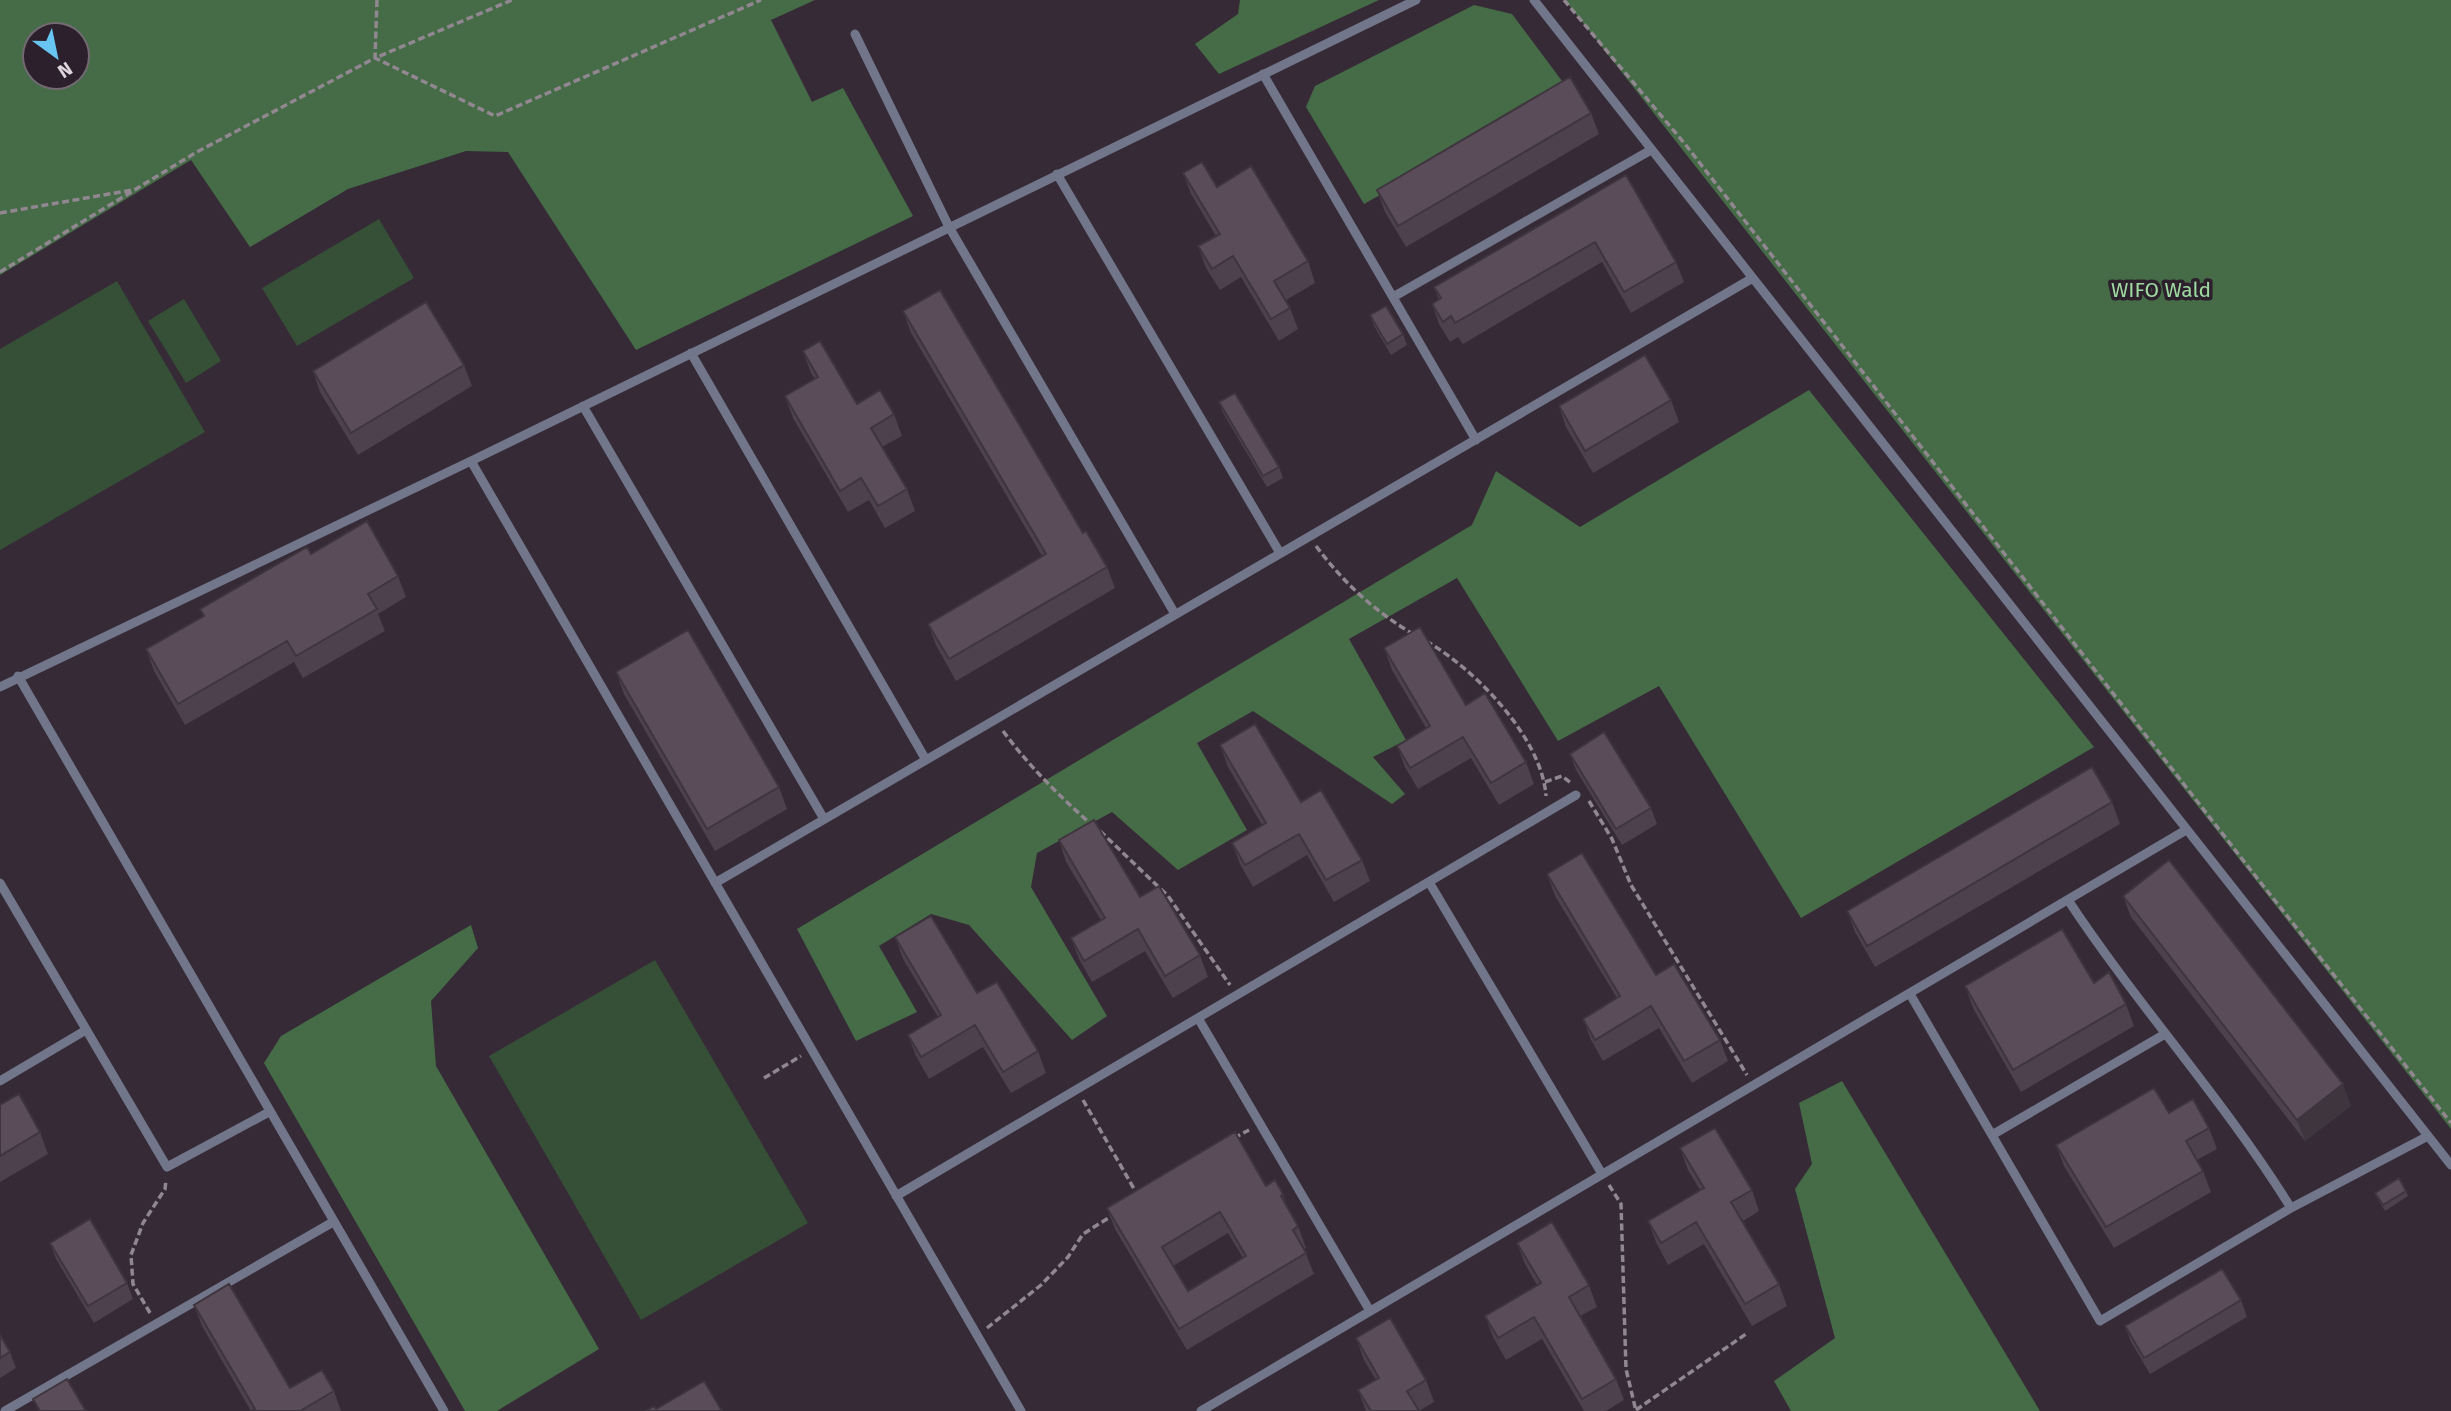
<svg xmlns="http://www.w3.org/2000/svg" width="2451" height="1411" viewBox="0 0 2451 1411" font-family="'Fira Sans',sans-serif">
  <style>
    .green { fill: #364f37 }
    .forest { fill: #456b47; fill-rule: evenodd }
    .lines { fill: none; stroke-linecap: round; stroke-linejoin: round }
    .path { stroke: #918790; stroke-width: 3.5; stroke-dasharray: 7 3.5; stroke-linecap: butt }
    .service { stroke: #71768b; stroke-width: 9 }
    .wall { fill: #4d414d; fill-rule: evenodd }
    .shaded-wall { fill: #3f353e }
    .building { fill: #5a4c59; stroke: #3f353e; stroke-width: 2; fill-rule: evenodd }
    .labels { text-anchor: middle; dominant-baseline: central; stroke-width: 7; stroke-linejoin: round; paint-order: stroke }
    .park-label { font-size: 21px; fill: #9edaa0; stroke: #2c202c }
  </style>
  <rect width="100%" height="100%" fill="#362a36"/>
  <path class="green" d="M 379,219 L 414,278 L 297,346 L 262,288 Z
    M 117,281 L 205,432 L 0,550 L 0,349 Z
    M 184,299 L 221,361 L 186,383 L 148,321 Z
    M 655,960 L 808,1223 L 641,1320 L 489,1056 Z"/>
  <path class="forest" d="M 0,0 L 815,0 L 771,20 L 812,102 L 843,88 L 913,216 L 636,350 L 508,152 L 466,151 L 348,189 L 250,247 L 191,160 L 0,275 ZM 35,35 L 77,35 L 77,77 L 35,77 Z
    M 1240,0 L 1379,0 L 1219,74 L 1195,44 L 1238,14 Z
    M 1565,0 L 2451,0 L 2451,1129 Z
    M 1474,5 L 1512,14 L 1568,89 L 1364,204 L 1306,107 L 1315,86 Z
    M 1809,390 L 2094,747 L 1801,918 L 1659,686 L 1558,741 L 1457,578 L 1349,639 L 1406,740 L 1373,757 L 1405,794 L 1392,804 L 1253,711 L 1197,743 L 1247,830 L 1178,870 L 1112,812 L 1037,853 L 1031,887 L 1107,1016 L 1072,1040 L 969,925 L 931,914 L 879,946 L 917,1012 L 856,1041 L 797,929 L 1472,525 L 1496,471 L 1580,527 Z
    M 471,925 L 478,948 L 431,1001 L 436,1066 L 599,1349 L 497,1411 L 465,1411 L 264,1063 L 281,1036 Z
    M 1842,1081 L 2040,1411 L 1791,1411 L 1774,1381 L 1835,1338 L 1795,1189 L 1812,1164 L 1799,1103 Z"/>
  <g class="lines">
    <path class="path" d="M 377,0 L 375,58 L 512,0
      M 1564,0 L 1685,144 L 2250,869 L 2451,1123
      M 0,213 L 132,190
      M 0,272 L 195,153 L 375,58 L 495,116 L 761,0
      M 1316,546 C 1343,582 1374,611 1413,634
      M 1426,641 C 1475,669 1542,738 1546,796
      M 1003,731 C 1029,766 1058,795 1091,824
      M 1545,782 L 1562,776 L 1571,783
      M 1589,801 L 1612,839 L 1631,885 L 1747,1075
      M 1100,831 L 1168,896 L 1230,985
      M 764,1078 L 801,1056
      M 1083,1100 L 1137,1194
      M 1234,1138 L 1249,1130
      M 1609,1185 L 1621,1204 L 1626,1369 L 1636,1411
      M 150,1313 L 133,1284 L 131,1255 L 143,1223 L 165,1189 L 166,1180
      M 987,1328 L 1041,1285 L 1068,1257 L 1083,1234 L 1113,1215
      M 1636,1410 L 1746,1334"/>
    <path class="service" d="M 1534,0 L 2451,1165
      M 855,34 L 949,227 L 1175,614
      M 1263,74 L 1476,440
      M 1057,174 L 1280,553
      M 1393,297 L 1651,150
      M 691,353 L 926,760
      M 583,406 L 824,819
      M 471,461 L 1021,1411
      M 18,676 L 444,1411
      M 0,687 L 471,461 L 1416,0
      M 1429,882 L 1602,1174
      M 0,883 L 167,1167 L 269,1112
      M 715,883 L 1751,279
      M 2068,900 C 2138,1006 2224,1100 2291,1208
      M 1910,994 L 2100,1321 L 2291,1208 L 2428,1136
      M 1198,1018 L 1370,1311
      M 0,1081 L 86,1030
      M 1992,1135 L 2165,1034
      M 896,1196 L 1576,795
      M 5,1411 L 333,1222
      M 1201,1411 L 2186,830"/>
  </g>
  <path class="wall" d="M 1591,113 L 1599,134 L 1406,247 L 1385,212 L 1377,190 Z
    M 1183,173 L 1217,187 L 1308,261 L 1315,283 L 1286,300 L 1290,308 L 1298,329 L 1279,341 L 1241,277 L 1220,290 L 1206,268 L 1198,246 L 1216,236 L 1191,194 Z
    M 1626,175 L 1676,262 L 1684,282 L 1631,313 L 1602,262 L 1463,344 L 1458,337 L 1450,342 L 1439,324 L 1432,304 L 1439,300 L 1434,287 Z
    M 903,311 L 1107,567 L 1115,588 L 956,681 L 936,645 L 928,624 L 1042,556 L 911,333 Z
    M 1370,315 L 1403,334 L 1407,345 L 1391,355 L 1374,326 Z
    M 803,351 L 857,404 L 894,414 L 902,436 L 882,447 L 907,489 L 915,511 L 885,528 L 869,500 L 848,512 L 793,418 L 785,396 L 815,379 L 811,373 Z
    M 464,365 L 472,386 L 358,455 L 320,392 L 313,371 Z
    M 1671,400 L 1679,422 L 1593,473 L 1566,427 L 1559,406 Z
    M 1219,402 L 1279,467 L 1283,478 L 1267,487 L 1223,413 Z
    M 311,554 L 398,576 L 406,597 L 378,614 L 385,631 L 303,678 L 294,662 L 185,725 L 154,671 L 146,649 L 203,616 L 200,609 Z
    M 1384,648 L 1466,705 L 1526,762 L 1534,784 L 1499,805 L 1471,758 L 1418,789 L 1405,767 L 1397,746 L 1426,728 L 1392,670 Z
    M 616,672 L 779,787 L 787,809 L 715,851 L 624,694 Z
    M 1220,745 L 1301,802 L 1362,860 L 1370,881 L 1334,902 L 1307,855 L 1253,887 L 1240,864 L 1232,843 L 1262,825 L 1228,767 Z
    M 1570,754 L 1651,808 L 1657,824 L 1622,845 L 1576,770 Z
    M 2112,802 L 2120,824 L 1875,967 L 1855,932 L 1847,911 Z
    M 1059,840 L 1140,897 L 1200,955 L 1208,977 L 1173,998 L 1145,951 L 1092,982 L 1079,959 L 1071,938 L 1101,920 L 1066,862 Z
    M 1547,874 L 1656,975 L 1720,1040 L 1728,1061 L 1692,1083 L 1659,1028 L 1603,1061 L 1591,1040 L 1583,1019 L 1617,998 L 1555,896 Z
    M 2123,896 L 2351,1106 L 2305,1141 L 2131,917 Z
    M 895,937 L 977,993 L 1038,1051 L 1046,1073 L 1011,1093 L 983,1047 L 929,1079 L 916,1056 L 908,1035 L 938,1017 L 903,959 Z
    M 2094,983 L 2126,1004 L 2134,1026 L 2021,1092 L 1973,1008 L 1965,986 Z
    M 0,1105 L 40,1132 L 48,1154 L 0,1182 Z
    M 2169,1113 L 2209,1128 L 2217,1149 L 2197,1160 L 2203,1171 L 2211,1192 L 2114,1248 L 2064,1166 L 2056,1145 Z
    M 1680,1148 L 1752,1190 L 1759,1211 L 1743,1221 L 1779,1284 L 1787,1306 L 1752,1326 L 1704,1244 L 1668,1265 L 1656,1242 L 1648,1221 L 1700,1190 L 1688,1170 Z
    M 1266,1186 L 1283,1194 L 1289,1211 L 1298,1226 L 1306,1248 L 1304,1249 L 1314,1274 L 1187,1350 L 1115,1229 L 1107,1208 ZM 1228,1233 L 1243,1258 L 1188,1291 L 1173,1266 Z
    M 2406,1191 L 2408,1196 L 2385,1211 L 2377,1198 L 2375,1193 Z
    M 50,1243 L 127,1283 L 133,1299 L 94,1323 L 56,1259 Z
    M 1517,1243 L 1589,1285 L 1597,1307 L 1580,1316 L 1616,1379 L 1624,1400 L 1606,1411 L 1584,1411 L 1542,1339 L 1506,1360 L 1493,1337 L 1485,1316 L 1537,1285 L 1525,1264 Z
    M 2241,1300 L 2247,1317 L 2150,1374 L 2131,1342 L 2125,1326 Z
    M 194,1305 L 290,1388 L 334,1391 L 341,1411 L 251,1411 L 202,1326 Z
    M 0,1335 L 10,1352 L 16,1368 L 0,1378 Z
    M 1356,1338 L 1426,1380 L 1434,1402 L 1419,1411 L 1366,1411 L 1358,1390 L 1376,1380 L 1364,1360 Z"/>
  <path class="shaded-wall" d="M 2343,1084 L 2351,1106 L 2305,1141 L 2297,1120 Z
    M 1283,1194 L 1291,1216 L 1281,1196 Z"/>
  <path class="building" d="M 1570,77 L 1591,113 L 1398,226 L 1377,190 Z
    M 1202,162 L 1217,187 L 1251,166 L 1308,261 L 1274,281 L 1290,308 L 1271,319 L 1233,256 L 1212,269 L 1198,246 L 1220,234 L 1183,173 Z
    M 1626,175 L 1676,262 L 1624,292 L 1595,242 L 1455,323 L 1451,316 L 1443,322 L 1432,304 L 1441,298 L 1434,287 Z
    M 940,290 L 1083,533 L 1086,531 L 1107,567 L 949,659 L 928,624 L 1046,554 L 903,311 Z
    M 426,302 L 464,365 L 351,433 L 313,371 Z
    M 1386,306 L 1403,334 L 1387,344 L 1370,315 Z
    M 820,341 L 857,404 L 880,390 L 894,414 L 871,428 L 907,489 L 878,506 L 861,478 L 840,491 L 785,396 L 818,377 L 803,351 Z
    M 1645,355 L 1671,400 L 1585,451 L 1559,406 Z
    M 1235,393 L 1279,467 L 1263,476 L 1219,402 Z
    M 367,521 L 398,576 L 368,594 L 377,609 L 296,656 L 287,641 L 178,704 L 146,649 L 204,616 L 200,609 L 307,547 L 311,554 Z
    M 1420,627 L 1466,705 L 1485,693 L 1526,762 L 1491,783 L 1463,737 L 1410,768 L 1397,746 L 1430,726 L 1384,648 Z
    M 688,630 L 779,787 L 707,829 L 616,672 Z
    M 1255,724 L 1301,802 L 1321,790 L 1362,860 L 1326,880 L 1299,834 L 1245,865 L 1232,843 L 1266,823 L 1220,745 Z
    M 1604,732 L 1651,808 L 1616,829 L 1570,754 Z
    M 2092,767 L 2112,802 L 1867,946 L 1847,911 Z
    M 1094,820 L 1140,897 L 1159,886 L 1200,955 L 1165,976 L 1138,929 L 1084,961 L 1071,938 L 1105,918 L 1059,840 Z
    M 1582,853 L 1656,975 L 1674,964 L 1720,1040 L 1684,1061 L 1651,1006 L 1595,1040 L 1583,1019 L 1620,996 L 1547,874 Z
    M 2169,860 L 2343,1084 L 2297,1120 L 2123,896 Z
    M 931,916 L 977,993 L 997,982 L 1038,1051 L 1003,1072 L 975,1025 L 921,1057 L 908,1035 L 941,1015 L 895,937 Z
    M 2062,929 L 2094,983 L 2109,972 L 2126,1004 L 2013,1070 L 1965,986 Z
    M 2154,1088 L 2169,1113 L 2193,1099 L 2209,1128 L 2186,1141 L 2203,1171 L 2106,1227 L 2056,1145 Z
    M 19,1094 L 40,1132 L 0,1156 L 0,1105 Z
    M 1715,1128 L 1752,1190 L 1731,1202 L 1779,1284 L 1745,1304 L 1696,1222 L 1661,1243 L 1648,1221 L 1704,1188 L 1680,1148 Z
    M 1235,1132 L 1266,1186 L 1275,1180 L 1283,1194 L 1281,1196 L 1298,1226 L 1293,1230 L 1306,1253 L 1179,1329 L 1107,1208 ZM 1220,1212 L 1246,1256 L 1188,1291 L 1162,1247 Z
    M 2399,1178 L 2406,1191 L 2383,1205 L 2375,1193 Z
    M 90,1219 L 127,1283 L 88,1306 L 50,1243 Z
    M 1552,1222 L 1589,1285 L 1569,1297 L 1616,1379 L 1582,1399 L 1534,1317 L 1498,1338 L 1485,1316 L 1541,1283 L 1517,1243 Z
    M 2222,1269 L 2241,1300 L 2144,1358 L 2125,1326 Z
    M 229,1284 L 290,1388 L 322,1370 L 334,1391 L 300,1411 L 251,1411 L 255,1409 L 194,1305 Z
    M 1390,1318 L 1426,1380 L 1407,1391 L 1419,1411 L 1371,1411 L 1358,1390 L 1379,1378 L 1356,1338 Z
    M 0,1335 L 10,1352 L 0,1358 Z
    M 67,1379 L 86,1411 L 40,1411 L 33,1399 Z
    M 704,1381 L 722,1411 L 646,1411 L 654,1406 L 656,1409 Z"/>
  <g class="labels">
    <g class="park-label">
      <text x="2161" y="290">WIFO Wald</text>
    </g>
  </g>
  <g transform="translate(56 56) rotate(147)"><circle r="33" fill="#2c202c" stroke="#736973" stroke-width="2"/>
  <path d="M0-5L12 26L0 18L-12 26Z" fill="#68c4f0"/>
  <text y="-10" font-size="19" font-weight="bold" text-anchor="middle" fill="#ded6dd">N</text>
  </g>
</svg>
